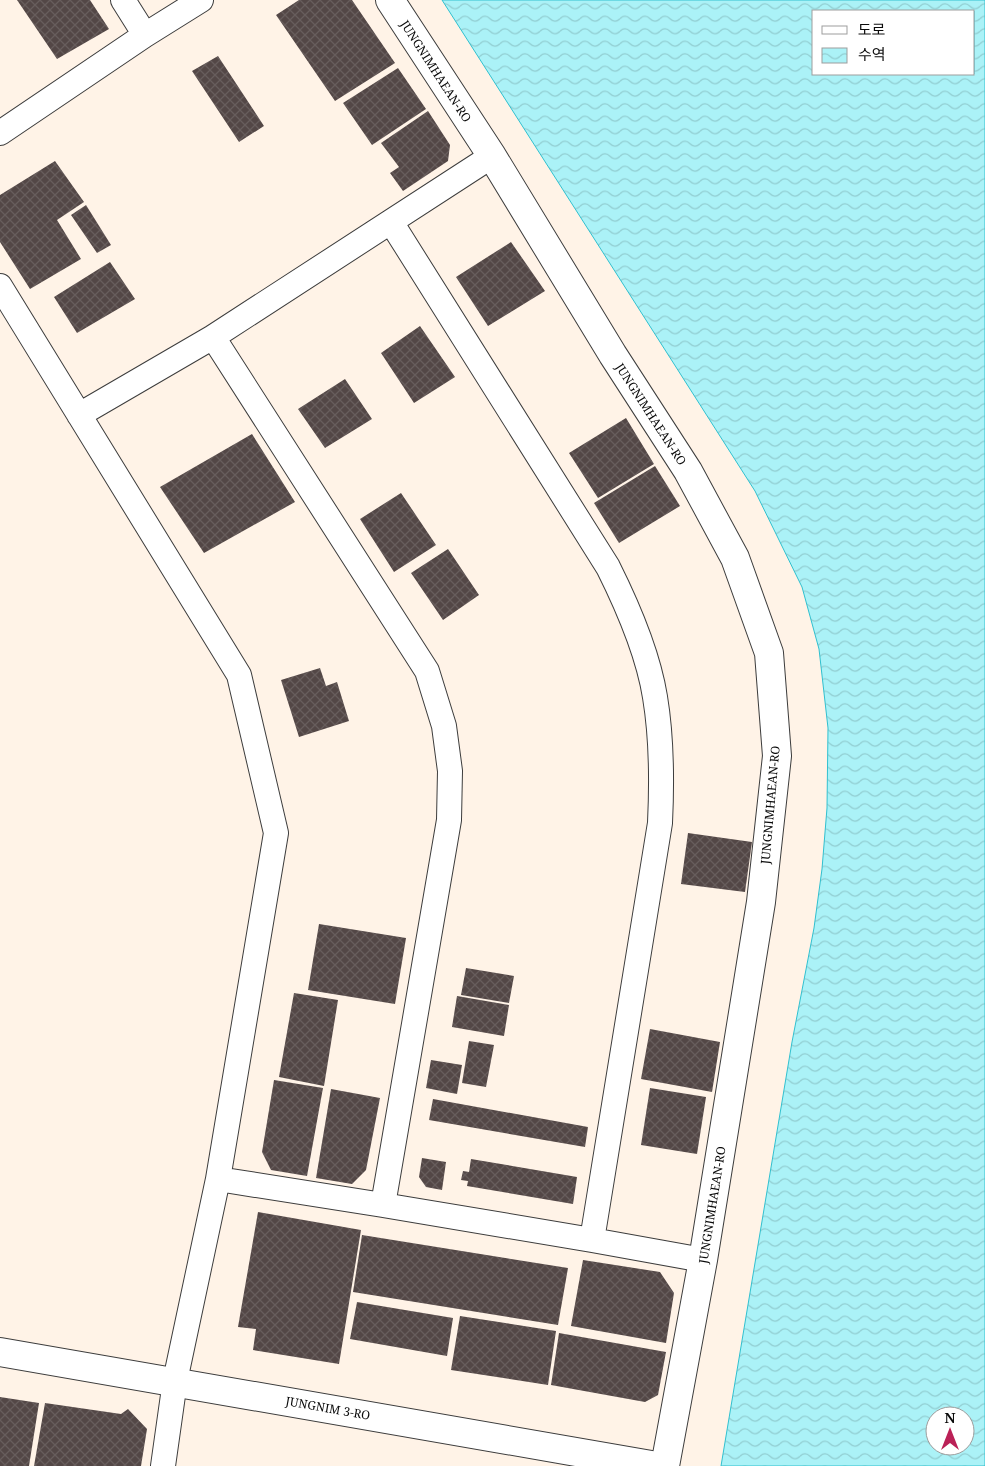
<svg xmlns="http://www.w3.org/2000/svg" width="985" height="1466" viewBox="0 0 985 1466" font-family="'Noto Serif','Noto Sans KR',serif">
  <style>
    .water { fill: url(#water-waves); stroke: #31c0cf; fill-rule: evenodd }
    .building { fill: url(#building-cross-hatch) }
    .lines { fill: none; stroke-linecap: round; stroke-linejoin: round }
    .minor-casing { stroke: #3d3d3d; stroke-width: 26 }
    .tertiary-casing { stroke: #3d3d3d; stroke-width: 30 }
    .minor { stroke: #fff; stroke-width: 24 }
    .tertiary { stroke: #fff; stroke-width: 28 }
    .labels { text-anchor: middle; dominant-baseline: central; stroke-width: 5; stroke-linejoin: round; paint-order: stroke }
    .street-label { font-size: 12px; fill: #0a0a0a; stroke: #fff }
  </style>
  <defs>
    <pattern id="water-waves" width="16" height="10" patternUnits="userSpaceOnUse" patternTransform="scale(1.25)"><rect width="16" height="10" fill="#abf2f7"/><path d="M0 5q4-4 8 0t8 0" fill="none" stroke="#92ced2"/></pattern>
    <pattern id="building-cross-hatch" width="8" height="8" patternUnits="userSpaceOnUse" patternTransform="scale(1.25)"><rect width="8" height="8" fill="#534746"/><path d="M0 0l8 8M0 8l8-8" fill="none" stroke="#675d5c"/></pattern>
  </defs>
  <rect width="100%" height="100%" fill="#fff3e7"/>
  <path class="water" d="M 442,0 L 985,0 L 985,1466 L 721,1466 L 792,1042 L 814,928 L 822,869 L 827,808 L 828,728 L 819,649 L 802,587 L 755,491 ZM 814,11 L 974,11 L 974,74 L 814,74 ZM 935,1416 L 965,1416 L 965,1446 L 935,1446 Z"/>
  <path class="building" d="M 17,0 L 90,0 L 109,29 L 57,59 Z
    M 299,0 L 352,0 L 395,63 L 335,101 L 276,15 Z
    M 218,56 L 264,126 L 239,142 L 192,71 Z
    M 398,68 L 426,109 L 372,145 L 343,103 Z
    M 428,111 L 450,145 L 448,161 L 403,191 L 390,173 L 399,167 L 381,143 Z
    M 55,161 L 84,202 L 57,220 L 81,259 L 30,289 L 0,242 L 0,195 Z
    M 86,205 L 111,245 L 97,253 L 71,215 Z
    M 511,242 L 545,291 L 488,326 L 456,277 Z
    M 110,262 L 135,299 L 77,333 L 54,297 Z
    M 420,326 L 455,377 L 414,403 L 381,353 Z
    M 345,379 L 372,419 L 325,448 L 298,409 Z
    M 626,418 L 654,464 L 598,498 L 569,453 Z
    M 252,434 L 295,502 L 204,553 L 160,487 Z
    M 655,466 L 680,506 L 619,543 L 594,503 Z
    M 401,493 L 436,545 L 394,572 L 360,519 Z
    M 448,549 L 479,595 L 443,620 L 411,573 Z
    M 320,668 L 326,686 L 337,682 L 349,721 L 299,737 L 281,680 Z
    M 688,833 L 752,842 L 745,892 L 681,884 Z
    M 319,924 L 406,938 L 395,1004 L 308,990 Z
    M 466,968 L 514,976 L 509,1003 L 461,995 Z
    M 294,993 L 338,1000 L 324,1086 L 279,1077 Z
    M 457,996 L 509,1005 L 504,1036 L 452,1027 Z
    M 650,1029 L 720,1042 L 712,1092 L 641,1079 Z
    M 469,1041 L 494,1045 L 486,1087 L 462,1083 Z
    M 431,1060 L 462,1065 L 457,1094 L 426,1088 Z
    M 274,1080 L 323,1088 L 307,1176 L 271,1170 L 262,1152 Z
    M 650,1088 L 706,1097 L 697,1154 L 641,1145 Z
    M 331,1089 L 380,1098 L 366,1170 L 352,1184 L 316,1178 Z
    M 433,1099 L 588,1127 L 585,1147 L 429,1120 Z
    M 422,1158 L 446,1162 L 442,1190 L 426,1187 L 419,1177 Z
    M 471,1159 L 577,1177 L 573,1204 L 467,1186 L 468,1181 L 461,1180 L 463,1171 L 469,1172 Z
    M 258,1212 L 361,1230 L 339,1364 L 253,1350 L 256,1329 L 238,1327 Z
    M 362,1235 L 568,1268 L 558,1325 L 353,1292 Z
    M 583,1260 L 660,1272 L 674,1293 L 666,1343 L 571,1326 Z
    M 357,1302 L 453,1318 L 447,1356 L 350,1339 Z
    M 460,1316 L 556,1331 L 548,1385 L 451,1370 Z
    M 559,1333 L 666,1352 L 658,1395 L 645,1402 L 551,1385 Z
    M 0,1397 L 39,1403 L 29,1466 L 0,1466 Z
    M 45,1403 L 121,1414 L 128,1409 L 147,1429 L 141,1466 L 34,1466 Z"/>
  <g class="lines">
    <defs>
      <path id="minor" d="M 123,0 L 145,35
        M 0,133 L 145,35 L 201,0
        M 391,222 L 608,567 C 628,607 648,653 655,697 C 662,739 662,781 660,823 L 592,1240
        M 0,286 L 239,675 L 276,833 L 218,1179 L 175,1381 L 163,1466
        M 213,337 L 492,156
        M 79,415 L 213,337 L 427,671 L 444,726 L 450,771 L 449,820 L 383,1205 L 592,1240 L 703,1260
        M 218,1179 L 383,1205"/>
      <path id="tertiary" d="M 390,0 L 492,156 L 613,355 L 688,471 L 735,558 L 769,653 L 777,756 L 761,902 L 703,1260 L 665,1466
        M 0,1352 L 657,1466"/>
    </defs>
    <use href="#minor" class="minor-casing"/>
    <use href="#tertiary" class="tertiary-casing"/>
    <use href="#minor" class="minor"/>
    <use href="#tertiary" class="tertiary"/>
  </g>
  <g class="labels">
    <g class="street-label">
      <text transform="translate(436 71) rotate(57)">JUNGNIMHAEAN-RO</text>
      <text transform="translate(651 414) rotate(57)">JUNGNIMHAEAN-RO</text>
      <text transform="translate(770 805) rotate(-85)">JUNGNIMHAEAN-RO</text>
      <text transform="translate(712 1205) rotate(-81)">JUNGNIMHAEAN-RO</text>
      <text transform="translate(328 1408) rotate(10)">JUNGNIM 3-RO</text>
    </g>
  </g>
  <rect x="812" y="10" width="162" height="65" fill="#ffffff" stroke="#9d9d9d"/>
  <rect x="822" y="26" width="25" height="8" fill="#ffffff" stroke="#9d9d9d"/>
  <text x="858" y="35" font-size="15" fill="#0a0a0a">도로</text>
  <rect x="822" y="48" width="25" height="15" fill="url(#water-waves)" stroke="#9d9d9d"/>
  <text x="858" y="60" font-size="15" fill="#0a0a0a">수역</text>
  <g transform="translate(950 1431)"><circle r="24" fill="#ffffff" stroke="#9d9d9d"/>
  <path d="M0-4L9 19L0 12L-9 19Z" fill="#bb2157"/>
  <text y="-8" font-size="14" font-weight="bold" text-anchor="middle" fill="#0a0a0a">N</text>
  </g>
</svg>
